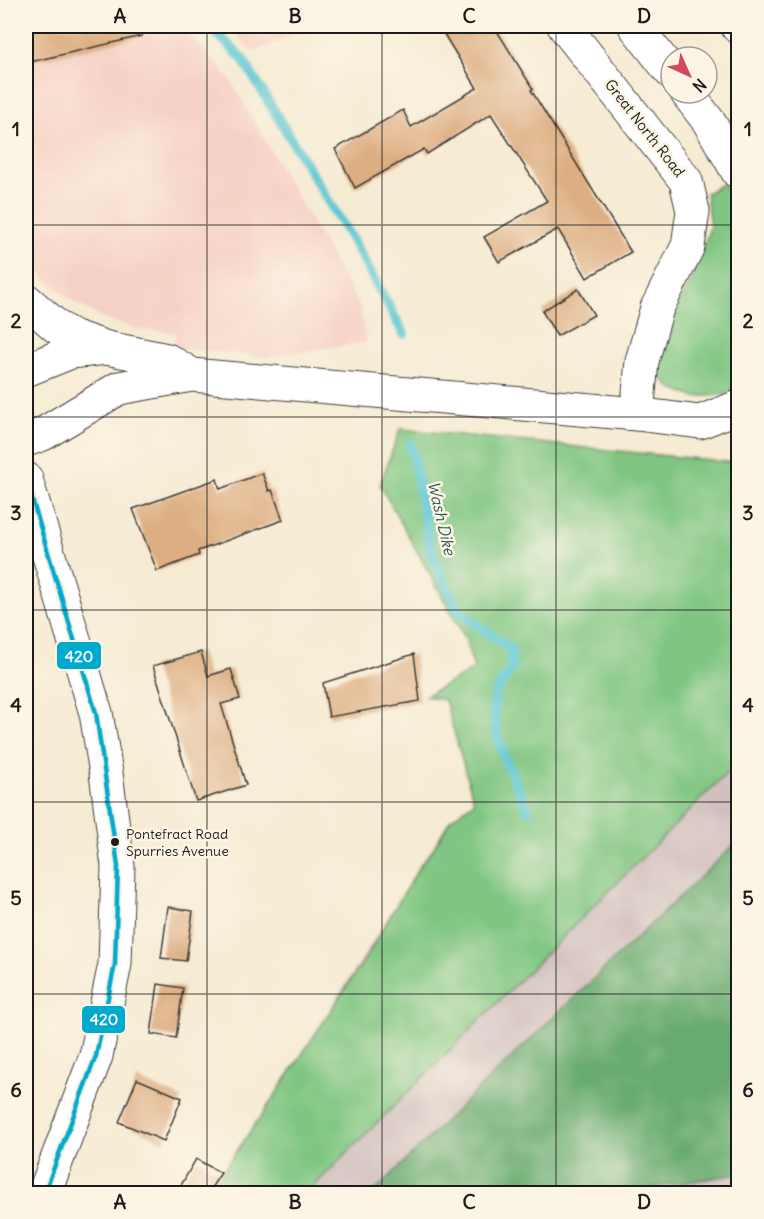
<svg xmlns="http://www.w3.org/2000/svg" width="764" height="1219" viewBox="0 0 764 1219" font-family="Delius,sans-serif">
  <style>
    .built { fill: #f6d1c5 }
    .industrial { fill: #d1bfbf }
    .green { fill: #80c682; stroke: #4e714f; stroke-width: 1.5 }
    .forest { fill: #68ab70; stroke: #426446; stroke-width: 1.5 }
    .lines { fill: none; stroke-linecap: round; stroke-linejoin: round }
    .stream { stroke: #5cc8d4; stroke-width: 10 }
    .building { fill: #ddae82 }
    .minor-casing { stroke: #3d3b37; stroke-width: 35 }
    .major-casing { stroke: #3d3b37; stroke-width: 35 }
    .highway-casing { stroke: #3d3b37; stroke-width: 35 }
    .minor { stroke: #fff; stroke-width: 33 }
    .major { stroke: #fff; stroke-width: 33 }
    .highway { stroke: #fff; stroke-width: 33 }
    .bus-1-casing { stroke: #fcf5e5; stroke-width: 9 }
    .bus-1 { stroke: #00a9ce; stroke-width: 4.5 }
    .grid { fill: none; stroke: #1c1c1c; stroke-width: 1.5; stroke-opacity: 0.55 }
    .bus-dot { fill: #1c1c1c; stroke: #fcf5e5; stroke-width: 2 }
    .labels { text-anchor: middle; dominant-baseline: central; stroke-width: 5; stroke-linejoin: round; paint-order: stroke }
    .bus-label { font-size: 14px; fill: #1c1c1c; stroke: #fcf5e5; text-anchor: start }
    .street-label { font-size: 15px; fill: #1c1c1c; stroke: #fcf5e5 }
    .water-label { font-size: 16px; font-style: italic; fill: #32585c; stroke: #fcf5e5 }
    .line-badge { stroke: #fcf5e5; stroke-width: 2 }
    .badge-label { font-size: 16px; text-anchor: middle; font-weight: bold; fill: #fff }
    .neatline { fill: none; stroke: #1c1c1c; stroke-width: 2 }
    .grid-label { font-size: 20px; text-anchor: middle; font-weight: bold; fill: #1c1c1c }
  </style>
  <rect width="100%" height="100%" fill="#fcf5e5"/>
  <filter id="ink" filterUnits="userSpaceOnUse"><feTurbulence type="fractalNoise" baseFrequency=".0167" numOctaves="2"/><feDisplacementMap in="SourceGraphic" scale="12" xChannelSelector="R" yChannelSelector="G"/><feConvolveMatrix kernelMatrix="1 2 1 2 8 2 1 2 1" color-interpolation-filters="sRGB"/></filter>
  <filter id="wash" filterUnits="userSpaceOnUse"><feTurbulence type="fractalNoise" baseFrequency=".008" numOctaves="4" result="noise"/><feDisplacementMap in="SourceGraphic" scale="24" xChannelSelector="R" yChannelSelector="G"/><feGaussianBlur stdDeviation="1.35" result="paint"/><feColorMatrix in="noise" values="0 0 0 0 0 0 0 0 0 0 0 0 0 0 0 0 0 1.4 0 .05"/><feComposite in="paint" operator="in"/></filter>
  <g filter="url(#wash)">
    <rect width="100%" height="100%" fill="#f6ebd3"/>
    <path class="built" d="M 26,26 L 181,26 L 230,79 L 360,307 L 367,342 L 268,357 L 173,348 L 176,333 L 137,329 L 104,319 L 70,300 L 44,278 L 26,252 Z
      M 228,26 L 316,26 L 252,52 Z"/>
    <path class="industrial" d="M 738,609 L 738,1193 L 207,1194 L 272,1100 L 450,820 Z"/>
    <path class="green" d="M 722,184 L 738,205 L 738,389 L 722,395 L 694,397 L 672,389 L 660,377 L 655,352 L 694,271 L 710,228 L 706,193 Z
      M 400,429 L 738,463 L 738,762 L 307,1193 L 207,1194 L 272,1100 L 363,962 L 421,864 L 432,851 L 450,820 L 474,802 L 445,700 L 425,696 L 474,669 L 465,638 L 380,485 Z"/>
    <path class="forest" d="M 738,841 L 738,1174 L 655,1187 L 635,1193 L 373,1193 L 473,1094 Z"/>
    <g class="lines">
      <path class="stream" d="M 209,26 L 242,58 L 358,250 L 404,334
        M 411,444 L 431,552 L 458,611 L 510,648 L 512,668 C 508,675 500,683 497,691 C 485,728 513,776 528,810"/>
    </g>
    <g id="blocks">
      <path class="building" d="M 26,26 L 141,26 L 142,36 L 26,63 Z
        M 439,26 L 494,26 L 533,89 L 531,90 L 631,252 L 587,278 L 558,229 L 499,262 L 484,237 L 547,201 L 491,114 L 427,154 L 424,149 L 355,188 L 335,149 L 403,110 L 411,127 L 477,88 Z
        M 578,289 L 594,315 L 557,336 L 542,311 Z
        M 262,473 L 269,491 L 272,490 L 283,520 L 198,551 L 199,555 L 157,571 L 133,509 L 217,479 L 220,489 Z
        M 201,652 L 208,676 L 231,669 L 240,699 L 221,704 L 246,785 L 196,801 L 153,666 Z
        M 414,654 L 420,701 L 329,717 L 323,683 Z
        M 168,907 L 193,911 L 186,961 L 161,958 Z
        M 158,984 L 183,988 L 176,1038 L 151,1034 Z
        M 137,1079 L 182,1098 L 164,1141 L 119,1122 Z
        M 196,1159 L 221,1173 L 207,1194 L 176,1194 Z"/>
    </g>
  </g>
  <g filter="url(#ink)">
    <use href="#blocks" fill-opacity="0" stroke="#3d3b37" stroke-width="1.5"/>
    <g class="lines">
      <defs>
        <path id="minor" d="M 564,26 L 686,181 L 693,211 L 688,246 L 657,308 L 642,361 L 637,414"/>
        <path id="major" d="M 737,26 L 738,27
          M 26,479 L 96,713 L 106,773 L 118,866 L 115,964 L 96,1056 L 44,1194"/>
        <path id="highway" d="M 635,26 L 671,72
          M 687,93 L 709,122 L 738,172
          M 26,300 L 57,327 L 72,336 L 107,348 L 167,360 L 192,375
          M 26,370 L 71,352 L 106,348
          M 26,440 L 43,434 L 119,388 L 192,375 L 637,414 L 700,422 L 738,407"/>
      </defs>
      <use href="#minor" class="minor-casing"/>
      <use href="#major" class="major-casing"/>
      <use href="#highway" class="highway-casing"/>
      <use href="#minor" class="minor"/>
      <use href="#major" class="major"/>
      <use href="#highway" class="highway"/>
      <defs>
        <path id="bus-1" d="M 26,479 L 96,713 L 118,866 L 115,964 L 96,1056 L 44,1194"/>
      </defs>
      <use href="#bus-1" class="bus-1-casing"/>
      <use href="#bus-1" class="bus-1"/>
    </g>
  </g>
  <path class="grid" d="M 207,26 L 207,1194M 382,26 L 382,1194M 556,26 L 556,1194M 26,225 L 738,225M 26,417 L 738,417M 26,610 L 738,610M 26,802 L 738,802M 26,994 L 738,994"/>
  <circle class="bus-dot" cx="115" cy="842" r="5"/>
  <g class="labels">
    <g class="bus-label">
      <text x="126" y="834">Pontefract Road<tspan x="126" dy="17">Spurries Avenue</tspan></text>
    </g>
    <g class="street-label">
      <text transform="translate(645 128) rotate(52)">Great North Road</text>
    </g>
    <g class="water-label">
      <text transform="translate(442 518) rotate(77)">Wash Dike</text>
    </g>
  </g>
  <g class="line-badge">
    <rect x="56" y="641" width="46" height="29" rx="6" fill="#00a9ce"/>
    <rect x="81" y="1005" width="45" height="29" rx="6" fill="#00a9ce"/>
  </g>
  <g class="badge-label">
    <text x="79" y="662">420</text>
    <text x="104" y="1025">420</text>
  </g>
  <rect width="764" height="1219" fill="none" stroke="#fcf5e5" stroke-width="66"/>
  <g transform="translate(689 75) rotate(135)"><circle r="28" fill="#fcf5e5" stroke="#a29e95" stroke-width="1.5"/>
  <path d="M0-4.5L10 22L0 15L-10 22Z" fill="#d1495b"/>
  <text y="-9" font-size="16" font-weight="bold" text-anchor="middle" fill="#1c1c1c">N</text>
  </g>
  <rect x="33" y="33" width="698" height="1153" class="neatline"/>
  <g class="grid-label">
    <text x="120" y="23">A</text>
    <text x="295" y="23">B</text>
    <text x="469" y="23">C</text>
    <text x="644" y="23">D</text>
    <text x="16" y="136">1</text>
    <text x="748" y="136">1</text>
    <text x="16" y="328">2</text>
    <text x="748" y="328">2</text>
    <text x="16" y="520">3</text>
    <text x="748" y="520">3</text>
    <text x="16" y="712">4</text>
    <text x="748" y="712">4</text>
    <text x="16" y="905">5</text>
    <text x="748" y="905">5</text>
    <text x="16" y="1097">6</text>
    <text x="748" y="1097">6</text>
    <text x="120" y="1209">A</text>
    <text x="295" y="1209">B</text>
    <text x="469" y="1209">C</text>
    <text x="644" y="1209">D</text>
  </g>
</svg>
